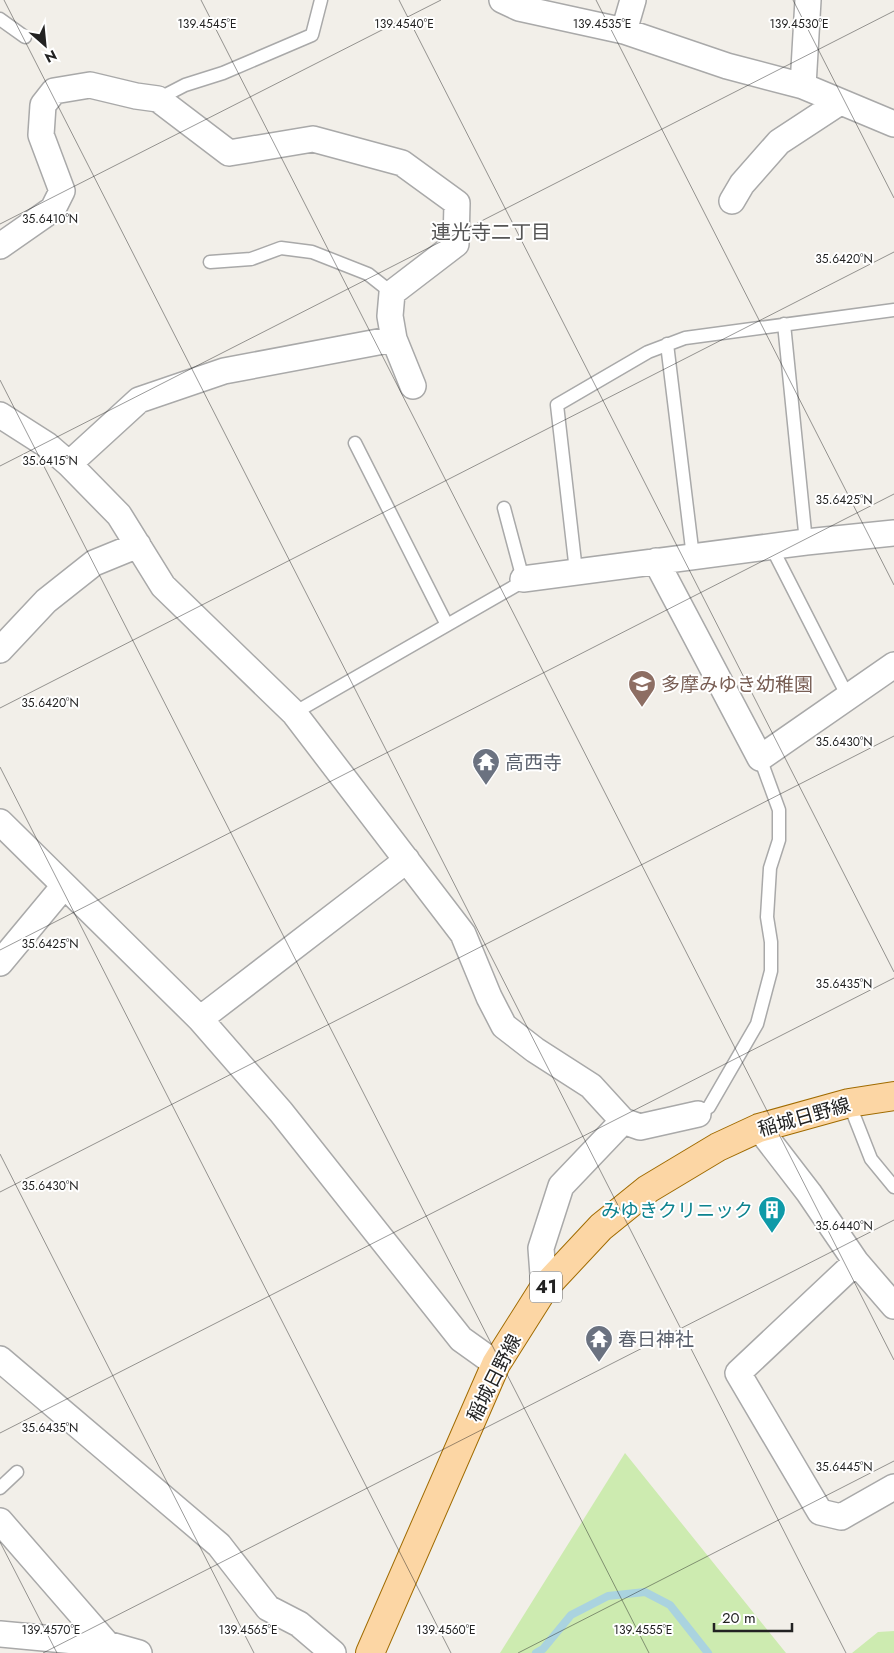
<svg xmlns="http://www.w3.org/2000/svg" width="894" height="1653" viewBox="0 0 894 1653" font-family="Jost,'Noto Sans JP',sans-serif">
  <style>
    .grass { fill: #cdebb0 }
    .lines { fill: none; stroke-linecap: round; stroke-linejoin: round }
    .stream { stroke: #aad3df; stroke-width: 8 }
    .service-casing { stroke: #a9a9a9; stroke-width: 15 }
    .minor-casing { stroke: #a9a9a9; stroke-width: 28 }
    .primary-casing { stroke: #a06b00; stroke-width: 30 }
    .service { stroke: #fff; stroke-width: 12 }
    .minor { stroke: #fff; stroke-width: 25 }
    .primary { stroke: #fcd6a4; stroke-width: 28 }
    .ticks { fill: none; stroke: #222; stroke-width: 1; stroke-opacity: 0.45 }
    .labels { text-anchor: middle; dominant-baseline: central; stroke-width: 4; stroke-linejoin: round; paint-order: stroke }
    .shield { fill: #fff; stroke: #646464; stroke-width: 1 }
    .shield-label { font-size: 18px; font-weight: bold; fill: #222 }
    .education-label { font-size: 19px; fill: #785e54; stroke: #fff; text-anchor: start }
    .worship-label { font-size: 19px; fill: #5b616d; stroke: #fff; text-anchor: start }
    .street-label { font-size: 19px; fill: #222; stroke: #fff }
    .culture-label { font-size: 19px; fill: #0d838f; stroke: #fff; text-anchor: end }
    .neighbourhood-label { font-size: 20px; fill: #555; stroke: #fff }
    .ticks-label { font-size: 12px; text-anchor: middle; fill: #222; stroke: #fff; stroke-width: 4; stroke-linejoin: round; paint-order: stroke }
  </style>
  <rect width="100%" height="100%" fill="#f2efe9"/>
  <path class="grass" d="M 625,1453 L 786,1653 L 500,1653 Z
    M 894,1631 L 894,1653 L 852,1653 L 878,1632 Z"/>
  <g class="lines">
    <path class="stream" d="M 536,1653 L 543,1649 L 571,1615 L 608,1596 L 645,1592 L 670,1605 L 708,1653"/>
    <defs>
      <path id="service" d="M 0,19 L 25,37
        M 158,99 L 185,85 L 223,73 L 312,35 L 321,0
        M 210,262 L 251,259 L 281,248 L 312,252 L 368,274 L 392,293
        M 784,324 L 806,542
        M 667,344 L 693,557
        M 355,443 L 447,625
        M 772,548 L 848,697
        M 576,571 L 557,405 L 648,352 L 685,338 L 894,310
        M 294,713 L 522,582 L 523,579 L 504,508
        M 849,1103 L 871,1159 L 894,1187
        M 698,1114 L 709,1107 L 757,1024 L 771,971 L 771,942 L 767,917 L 770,868 L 779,840 L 779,810 L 760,758
        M 0,1488 L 17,1472"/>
      <path id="minor" d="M 502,0 L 519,8 L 624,31 L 727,66 L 803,86 L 894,124
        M 624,31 L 633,0
        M 803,86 L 808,0
        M 732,201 L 742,184 L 779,142 L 840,102
        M 0,246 L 53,209 L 62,191 L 41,135 L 43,105 L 54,91 L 90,85 L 136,96 L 158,99 L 229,153 L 313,139 L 402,163 L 457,203 L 456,244 L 392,293 L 390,316 L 394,339 L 413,386
        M 0,415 L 47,445 L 69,464 L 119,515 L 163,586 L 294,713 L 463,934 L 489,997 L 504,1026 L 535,1050 L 591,1086 L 623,1121 L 640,1127 L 698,1114
        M 69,464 L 139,400 L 224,371 L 394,339
        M 656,561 L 760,758 L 894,665
        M 523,579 L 806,542 L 894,533
        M 0,650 L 46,601 L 94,563 L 138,545
        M 0,822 L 200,1019 L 281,1112 L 461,1339 L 496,1364
        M 0,963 L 64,886
        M 200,1019 L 407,860
        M 759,1128 L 809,1193 L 856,1262 L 894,1306
        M 856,1262 L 738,1373 L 820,1512 L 841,1517 L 894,1487
        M 544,1288 L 541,1248 L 561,1186 L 623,1121
        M 0,1359 L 219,1545 L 268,1608 L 299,1624 L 333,1653
        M 0,1521 L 107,1644
        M 0,1634 L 107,1644 L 139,1653"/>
      <path id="primary" d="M 370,1653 L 496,1364 L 544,1288 L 601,1227 L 648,1189 L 718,1147 L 759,1128 L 849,1103 L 894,1096"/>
    </defs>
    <use href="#service" class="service-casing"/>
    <use href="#minor" class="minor-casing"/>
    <use href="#primary" class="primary-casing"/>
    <use href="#service" class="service"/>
    <use href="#minor" class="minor"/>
    <use href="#primary" class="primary"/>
  </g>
  <path class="ticks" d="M 4,0 L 846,1653M 201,0 L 894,1360M 399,0 L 894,972M 596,0 L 894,585M 793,0 L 894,198M 0,224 L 441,0M 0,380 L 649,1653M 0,466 L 894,11M 0,708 L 894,252M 0,767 L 451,1653M 0,950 L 894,494M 0,1154 L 254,1653M 0,1192 L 894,736M 0,1433 L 894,978M 0,1542 L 57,1653M 43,1653 L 894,1220M 518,1653 L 894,1461"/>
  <defs>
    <symbol id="school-pin" viewBox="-11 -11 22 30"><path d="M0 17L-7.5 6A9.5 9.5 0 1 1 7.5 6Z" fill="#8d6e63" stroke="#fff"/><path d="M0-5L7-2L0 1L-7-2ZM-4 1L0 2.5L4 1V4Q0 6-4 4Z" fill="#fff"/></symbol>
    <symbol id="temple-pin" viewBox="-11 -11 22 30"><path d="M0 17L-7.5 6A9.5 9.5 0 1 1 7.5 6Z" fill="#6b7280" stroke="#fff"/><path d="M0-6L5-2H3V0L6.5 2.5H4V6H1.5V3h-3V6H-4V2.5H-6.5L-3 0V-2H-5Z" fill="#fff"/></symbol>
    <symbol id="building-pin" viewBox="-11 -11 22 30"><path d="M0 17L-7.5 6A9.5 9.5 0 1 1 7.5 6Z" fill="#0f9aa8" stroke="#fff"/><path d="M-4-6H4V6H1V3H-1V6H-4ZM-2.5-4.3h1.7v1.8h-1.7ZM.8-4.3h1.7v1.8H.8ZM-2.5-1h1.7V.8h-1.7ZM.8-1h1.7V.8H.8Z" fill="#fff"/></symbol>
  </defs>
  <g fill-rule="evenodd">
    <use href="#school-pin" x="626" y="668" width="32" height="43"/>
    <use href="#temple-pin" x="470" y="746" width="32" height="43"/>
    <use href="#building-pin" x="756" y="1194" width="32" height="43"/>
    <use href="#temple-pin" x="583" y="1323" width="32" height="43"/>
  </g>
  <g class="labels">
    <rect class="shield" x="530" y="1271.5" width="32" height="31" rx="4"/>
    <g class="shield-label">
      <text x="546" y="1287">41</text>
    </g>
    <g class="education-label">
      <text x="661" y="684">多摩みゆき幼稚園</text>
    </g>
    <g class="worship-label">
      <text x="505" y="762">高西寺</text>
      <text x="618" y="1339">春日神社</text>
    </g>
    <g class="street-label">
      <text transform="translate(804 1117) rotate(-16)">稲城日野線</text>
      <text transform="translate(494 1378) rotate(-63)">稲城日野線</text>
    </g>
    <g class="culture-label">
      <text x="753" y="1210">みゆきクリニック</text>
    </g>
    <g class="neighbourhood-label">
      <text x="491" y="232">連光寺二丁目</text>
    </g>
  </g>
  <g class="ticks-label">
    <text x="207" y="28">139.4545°E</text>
    <text x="404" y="28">139.4540°E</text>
    <text x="602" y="28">139.4535°E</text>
    <text x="799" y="28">139.4530°E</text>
    <text x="50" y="223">35.6410°N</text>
    <text x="844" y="263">35.6420°N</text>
    <text x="50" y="465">35.6415°N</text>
    <text x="844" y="504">35.6425°N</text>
    <text x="50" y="707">35.6420°N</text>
    <text x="844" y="746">35.6430°N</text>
    <text x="50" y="948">35.6425°N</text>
    <text x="844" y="988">35.6435°N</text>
    <text x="50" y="1190">35.6430°N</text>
    <text x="844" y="1230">35.6440°N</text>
    <text x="50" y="1432">35.6435°N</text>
    <text x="844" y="1471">35.6445°N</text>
    <text x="51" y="1634">139.4570°E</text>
    <text x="248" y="1634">139.4565°E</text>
    <text x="446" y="1634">139.4560°E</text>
    <text x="643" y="1634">139.4555°E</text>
  </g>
  <g transform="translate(45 45) rotate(153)" stroke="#ffffff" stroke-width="4" paint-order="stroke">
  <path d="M0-4L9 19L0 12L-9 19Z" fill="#222222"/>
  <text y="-8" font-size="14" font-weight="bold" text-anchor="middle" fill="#222222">N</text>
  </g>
  <path d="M714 1623v8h78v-8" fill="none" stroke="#222222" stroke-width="2.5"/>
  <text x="722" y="1623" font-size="15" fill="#222222" stroke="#ffffff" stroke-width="4" paint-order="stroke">20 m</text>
</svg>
